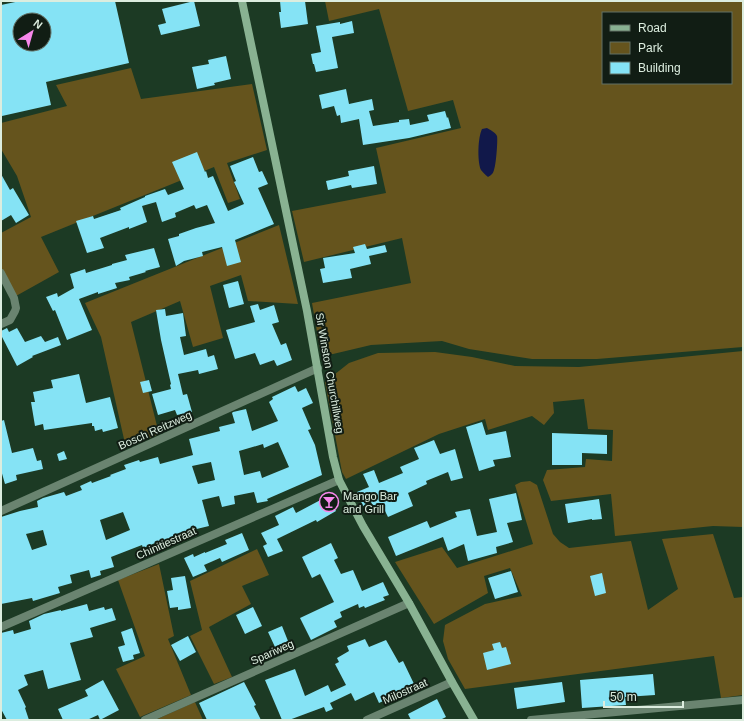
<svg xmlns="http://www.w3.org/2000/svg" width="744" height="721" viewBox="0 0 744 721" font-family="Arial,sans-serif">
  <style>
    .green { fill: #65541d; fill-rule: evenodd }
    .water { fill: #11184a }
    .building { fill: #85e3f5; fill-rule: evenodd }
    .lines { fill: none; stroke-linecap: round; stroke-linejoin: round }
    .street { stroke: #6a8470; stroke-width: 8 }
    .secondary { stroke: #89b292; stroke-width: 8 }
    .labels { text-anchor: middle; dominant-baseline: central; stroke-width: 4; stroke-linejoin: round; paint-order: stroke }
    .street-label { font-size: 11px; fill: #dceddf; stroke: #111d14 }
    .poi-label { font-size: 11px; fill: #dceddf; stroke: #111d14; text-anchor: start }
  </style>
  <rect width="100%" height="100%" fill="#1c3a24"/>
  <path class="green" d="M 325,1 L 743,1 L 743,347 L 597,359 L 532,359 L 469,349 L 442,341 L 371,345 L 333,354 L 327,354 L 323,353 L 320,349 L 312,303 L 411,283 L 402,238 L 304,262 L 292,211 L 386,193 L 376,148 L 461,128 L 453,100 L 408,111 L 379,9 L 329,21 ZM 603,13 L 731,13 L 731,83 L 603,83 Z
    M 131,68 L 141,99 L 252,84 L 267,150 L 227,163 L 240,199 L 228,203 L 214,167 L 41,237 L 59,272 L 16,296 L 1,267 L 1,233 L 31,217 L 17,176 L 1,149 L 1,123 L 67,106 L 56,85 Z
    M 279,225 L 298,304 L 248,301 L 241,275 L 210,286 L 223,338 L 193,347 L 180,301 L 131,322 L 159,434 L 126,448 L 101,337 L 85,303 Z
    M 743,351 L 743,527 L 713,526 L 615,536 L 611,494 L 551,501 L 543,480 L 547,470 L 585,467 L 586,459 L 612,461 L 613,430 L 588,429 L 584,399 L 553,402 L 554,413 L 544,425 L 532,416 L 488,430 L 485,419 L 439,434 L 346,479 L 342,472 L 325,382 L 349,363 L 378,353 L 435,352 L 472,357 L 515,366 L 579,367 Z
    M 530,481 L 537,485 L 553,534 L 560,542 L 569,548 L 631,541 L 648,610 L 678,589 L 662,539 L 713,534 L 734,598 L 743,597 L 743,695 L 721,698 L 714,656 L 465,689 L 448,659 L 443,641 L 445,625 L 485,604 L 522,596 L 510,568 L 484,576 L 488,593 L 434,624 L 395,562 L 442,547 L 457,568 L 533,544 L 515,485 L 521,482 Z
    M 257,549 L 269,575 L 242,586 L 251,604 L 209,627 L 232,677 L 214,684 L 190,636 L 202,630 L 190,581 Z
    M 159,564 L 174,636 L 168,639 L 191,695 L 140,717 L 116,669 L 145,656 L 118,580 Z
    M 195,702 L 203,720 L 155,720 Z"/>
  <path class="water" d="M 487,128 C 490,130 495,132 497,136 C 498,140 496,166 494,170 C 493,174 491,175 488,177 C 485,175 483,172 481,170 C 477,161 478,137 482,129 Z"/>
  <path class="building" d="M 20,1 L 115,1 L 129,63 L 46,82 L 51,105 L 2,116 L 1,110 L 1,5 ZM 20,20 L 44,20 L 44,44 L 20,44 Z
    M 194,1 L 200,26 L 161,35 L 158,25 L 166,23 L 162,9 Z
    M 280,1 L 305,1 L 308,24 L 281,28 L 279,12 L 281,12 Z
    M 352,21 L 354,33 L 332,37 L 338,68 L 316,72 L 314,64 L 313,64 L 311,54 L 321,52 L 316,26 L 340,22 L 340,24 Z
    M 226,56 L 231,79 L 214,83 L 215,85 L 197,89 L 192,67 L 209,64 L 208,60 Z
    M 346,89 L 349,104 L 372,99 L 374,110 L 369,111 L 373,126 L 399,122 L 399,120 L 409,119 L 410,125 L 429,121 L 427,115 L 445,111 L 447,118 L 448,117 L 451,128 L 409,138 L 363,145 L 359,119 L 341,123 L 340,115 L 337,116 L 334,106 L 322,109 L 319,95 Z
    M 197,152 L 205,172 L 206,171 L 208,178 L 213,176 L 228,211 L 244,204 L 234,182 L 236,181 L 230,166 L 253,157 L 259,172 L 262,171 L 268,184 L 258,188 L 274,224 L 235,240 L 241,262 L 227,266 L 222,247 L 202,252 L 203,256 L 184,261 L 176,266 L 168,239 L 179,236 L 179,234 L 196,228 L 215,223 L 207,205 L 196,209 L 194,205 L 175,213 L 176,217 L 162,222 L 156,202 L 142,206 L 147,222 L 129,229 L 129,227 L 100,238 L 104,248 L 87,253 L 76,221 L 93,216 L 94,219 L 121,210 L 120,208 L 145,197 L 145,196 L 165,189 L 168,195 L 184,189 L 172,162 Z
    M 374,166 L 377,184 L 352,188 L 351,185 L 328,190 L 326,181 L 349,176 L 348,171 Z
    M 1,174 L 10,190 L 13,188 L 29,215 L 16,223 L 11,215 L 1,221 Z
    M 365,244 L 367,249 L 385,245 L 387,252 L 369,256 L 371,264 L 350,269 L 352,278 L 323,283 L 320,269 L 325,268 L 323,258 L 355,253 L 353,247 Z
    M 154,248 L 160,267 L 145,271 L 146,272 L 129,277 L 130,280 L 115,283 L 117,288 L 98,294 L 98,292 L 79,299 L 92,330 L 67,340 L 55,310 L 53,311 L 46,297 L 57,293 L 58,297 L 74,288 L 70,274 L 85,269 L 86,273 L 112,265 L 112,264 L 127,260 L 125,255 Z
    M 238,281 L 244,304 L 229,308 L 223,285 Z
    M 258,304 L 260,310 L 274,305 L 279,322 L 272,324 L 281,345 L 286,343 L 292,360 L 277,366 L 274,360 L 260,365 L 255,353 L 235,359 L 226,330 L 255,322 L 250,306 Z
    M 165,309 L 166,316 L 183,313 L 186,336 L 180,337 L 184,355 L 206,349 L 208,357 L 214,355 L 218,369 L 199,374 L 198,370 L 178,374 L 183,395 L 187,394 L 192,412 L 177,415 L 175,410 L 158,415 L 152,394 L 171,389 L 170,385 L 171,384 L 161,340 L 156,310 Z
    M 7,328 L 9,332 L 17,328 L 25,342 L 41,336 L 45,342 L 58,337 L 61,345 L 32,356 L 33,357 L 17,366 L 1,335 L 1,331 Z
    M 79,374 L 86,403 L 110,397 L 118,428 L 103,432 L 102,429 L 95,431 L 94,426 L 92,426 L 92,423 L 44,430 L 43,424 L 35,426 L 31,402 L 35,402 L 33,392 L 53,388 L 51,380 Z
    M 149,380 L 152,391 L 143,393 L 140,382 Z
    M 295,386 L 298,392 L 306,388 L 313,403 L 302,408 L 311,429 L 308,430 L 315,445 L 322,475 L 267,499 L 268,501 L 257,503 L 254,492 L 234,496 L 235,504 L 222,507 L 219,496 L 202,500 L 209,526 L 176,534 L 176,536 L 155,543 L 143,548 L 142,545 L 111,557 L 114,567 L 100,571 L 101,575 L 91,578 L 89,570 L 70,575 L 72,583 L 58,587 L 60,593 L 33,601 L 32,598 L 1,604 L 1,517 L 20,511 L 38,507 L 37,501 L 43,498 L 64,492 L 66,496 L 82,490 L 80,486 L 91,481 L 92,483 L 111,476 L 110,475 L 126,469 L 124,465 L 139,460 L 140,462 L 158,457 L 160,464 L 193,455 L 189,439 L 220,431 L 219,427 L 235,423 L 232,413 L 233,412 L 246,409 L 252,431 L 278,421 L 269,402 L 273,399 L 272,397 ZM 278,442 L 289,467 L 262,478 L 260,471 L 244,475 L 239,451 L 263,444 L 264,448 ZM 211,462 L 215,480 L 198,484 L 192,466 ZM 123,512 L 130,530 L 106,540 L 100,520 ZM 43,530 L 47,545 L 32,550 L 26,534 Z
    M 4,420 L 12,453 L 33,448 L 37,461 L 41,460 L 43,469 L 16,475 L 17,480 L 5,484 L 1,470 L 1,421 Z
    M 482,422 L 486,435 L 506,431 L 511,457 L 493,460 L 495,466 L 479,471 L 466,427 Z
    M 552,433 L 607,435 L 607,454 L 582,453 L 582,465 L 552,465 Z
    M 434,440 L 440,454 L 455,449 L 463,478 L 451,481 L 448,472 L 426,481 L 427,484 L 408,493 L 413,506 L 388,517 L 384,509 L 376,513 L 371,502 L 363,506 L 357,492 L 369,487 L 363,474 L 374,470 L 379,483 L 403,473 L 400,467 L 419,459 L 414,448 Z
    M 64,451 L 67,459 L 59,461 L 57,454 Z
    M 516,493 L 522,520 L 507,523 L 513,542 L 496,547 L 497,553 L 468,561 L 464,544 L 448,551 L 443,537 L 396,556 L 388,537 L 427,521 L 430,528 L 457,517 L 455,512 L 470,509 L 477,536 L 497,532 L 489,499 Z
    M 328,496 L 336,511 L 317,522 L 316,520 L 277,539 L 283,551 L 268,557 L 263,546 L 267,544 L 261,533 L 279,525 L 275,516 L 293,507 L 296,513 Z
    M 599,499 L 602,519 L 592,520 L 592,519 L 568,523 L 565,504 Z
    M 242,533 L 249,550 L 222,562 L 220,558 L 204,565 L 207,571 L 193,577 L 184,558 L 193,554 L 194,557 L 205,552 L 205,553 L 227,544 L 225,540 Z
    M 331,543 L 338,558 L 334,560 L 341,574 L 353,570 L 362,591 L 383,582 L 389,595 L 383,597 L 385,600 L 365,608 L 364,606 L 359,608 L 358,604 L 340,612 L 342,617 L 334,621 L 337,627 L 311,640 L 300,618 L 334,602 L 320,574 L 312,578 L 302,557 Z
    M 511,571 L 518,592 L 495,599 L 488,578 Z
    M 602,573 L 606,593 L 595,596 L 590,576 Z
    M 185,576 L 191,608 L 178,610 L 178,607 L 170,608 L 167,591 L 173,590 L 171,578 Z
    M 87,604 L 89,611 L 104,607 L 105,610 L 112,608 L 116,620 L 90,628 L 93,637 L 70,643 L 81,680 L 48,689 L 43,670 L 24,675 L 28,685 L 18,690 L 26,707 L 25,708 L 29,720 L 7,720 L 1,709 L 1,633 L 13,630 L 14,634 L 31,629 L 29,621 L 44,614 L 61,610 L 61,611 Z
    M 253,607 L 262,626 L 245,634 L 236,615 Z
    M 282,626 L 288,641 L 275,647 L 268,632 Z
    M 132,628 L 140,653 L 133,655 L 134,659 L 123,662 L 118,647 L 125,645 L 121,632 Z
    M 188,636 L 196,652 L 180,661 L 171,645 Z
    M 365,639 L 369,647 L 386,640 L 399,663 L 403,661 L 415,686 L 379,703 L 374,692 L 355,701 L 351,693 L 330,703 L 333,709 L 326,712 L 324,707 L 289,720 L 282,720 L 265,680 L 295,669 L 305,696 L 328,685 L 331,692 L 346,685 L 335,664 L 339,662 L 337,658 L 349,651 L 347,646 Z
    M 500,642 L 502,648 L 506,647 L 511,664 L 487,670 L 483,653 L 494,650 L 492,644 Z
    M 653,674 L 655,695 L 625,697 L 626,705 L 582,708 L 580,680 Z
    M 103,680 L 119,710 L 100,720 L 98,715 L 87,720 L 63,720 L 58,709 L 88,696 L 85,690 Z
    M 244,682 L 256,705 L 254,706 L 261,720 L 207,720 L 199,703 Z
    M 562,682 L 565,702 L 517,709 L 514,688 Z
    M 437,699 L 446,717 L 440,720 L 411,720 L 408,714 Z"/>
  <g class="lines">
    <path class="street" d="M 1,273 L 14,298 L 16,308 L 15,311 L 10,320 L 1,324
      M 1,511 L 318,368
      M 1,627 L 339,480
      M 145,720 L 409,603
      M 367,720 L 452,682
      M 531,720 L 743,700"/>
    <path class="secondary" d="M 242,1 L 307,311 L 333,457 L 339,480 L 363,526 L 409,603 L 452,682 L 474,720"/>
  </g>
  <defs>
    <symbol id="bar-ring" viewBox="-11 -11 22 22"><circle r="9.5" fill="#111d14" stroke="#f788eb" stroke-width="1.5"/><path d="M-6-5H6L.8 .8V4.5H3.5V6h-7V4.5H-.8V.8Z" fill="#f788eb"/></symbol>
  </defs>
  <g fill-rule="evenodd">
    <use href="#bar-ring" x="318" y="491" width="22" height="22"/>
  </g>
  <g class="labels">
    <g class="street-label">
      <text transform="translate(330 373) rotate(80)">Sir Winston Churchillweg</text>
      <text transform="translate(155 430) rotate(-24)">Bosch Reitzweg</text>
      <text transform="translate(166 543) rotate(-24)">Chinitiestraat</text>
      <text transform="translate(272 652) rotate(-24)">Spariweg</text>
      <text transform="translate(405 691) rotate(-24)">Milostraat</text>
    </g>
    <g class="poi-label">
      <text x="343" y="496">Mango Bar<tspan x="343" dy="13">and Grill</tspan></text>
    </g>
  </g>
  <rect width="744" height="721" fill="none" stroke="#dceddf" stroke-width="4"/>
  <rect x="602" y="12" width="130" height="72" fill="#111d14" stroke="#627065"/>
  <rect x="610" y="25" width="20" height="6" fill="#89b292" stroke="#627065"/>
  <text x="638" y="32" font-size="12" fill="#dceddf">Road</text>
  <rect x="610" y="42" width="20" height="12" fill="#65541d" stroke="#627065"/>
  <text x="638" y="52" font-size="12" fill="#dceddf">Park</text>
  <rect x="610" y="62" width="20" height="12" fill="#85e3f5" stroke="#627065"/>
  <text x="638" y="72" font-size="12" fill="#dceddf">Building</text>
  <g transform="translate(32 32) rotate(37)"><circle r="19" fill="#111d14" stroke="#627065"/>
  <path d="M0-3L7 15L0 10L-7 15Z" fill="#f788eb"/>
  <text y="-6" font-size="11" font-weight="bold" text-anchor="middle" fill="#dceddf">N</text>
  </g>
  <path d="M604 701v6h79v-6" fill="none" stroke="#dceddf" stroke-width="2"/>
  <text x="610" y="701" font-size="12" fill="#dceddf" stroke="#111d14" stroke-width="3" paint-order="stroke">50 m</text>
</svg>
